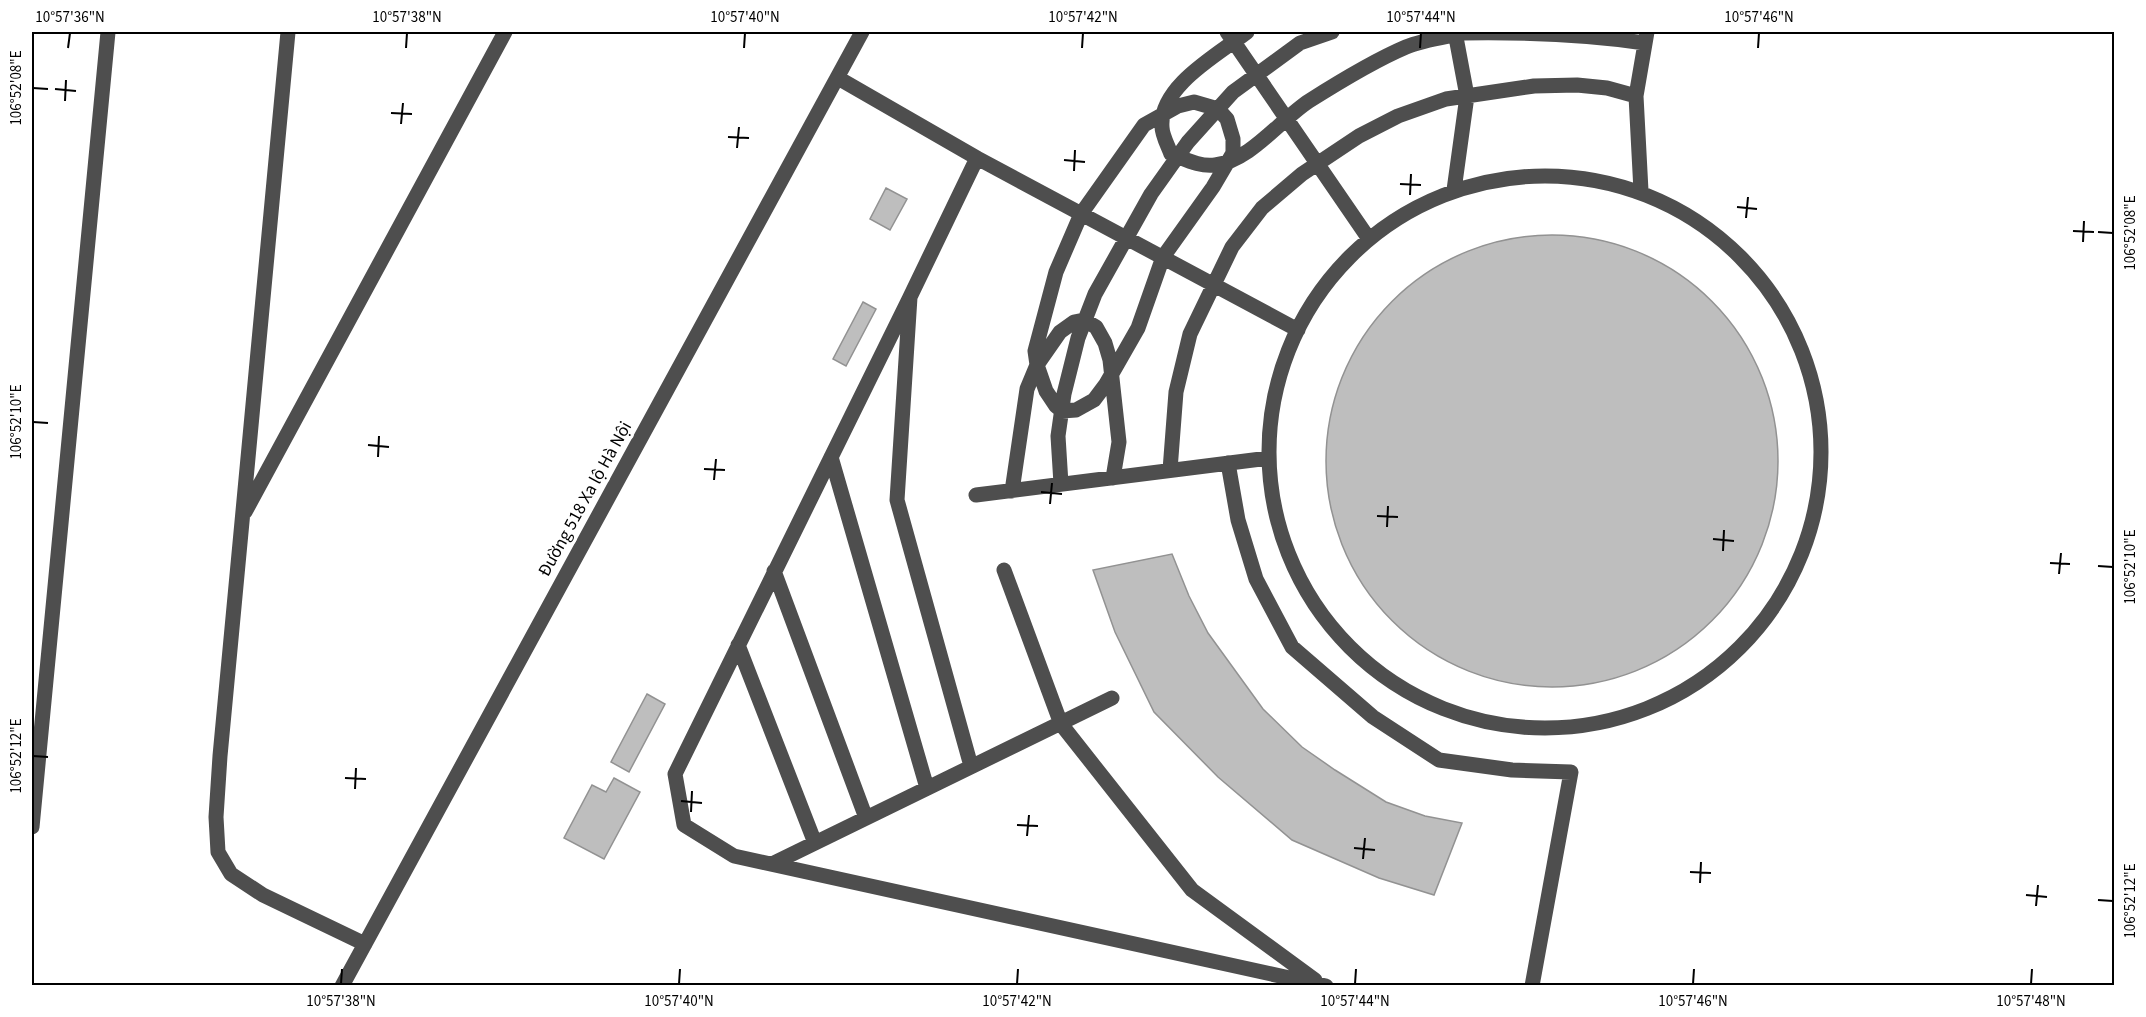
<svg xmlns="http://www.w3.org/2000/svg" width="2146" height="1017" viewBox="0 0 2146 1017" font-family="'Source Sans 3',sans-serif">
  <style>
    .building { fill: #bebebe; stroke: #929292; stroke-width: 1.5 }
    .lines { fill: none; stroke-linecap: round; stroke-linejoin: round }
    .minor { stroke: #4e4e4e; stroke-width: 15 }
    .ticks { fill: none; stroke: #000; stroke-width: 2 }
    .labels { text-anchor: middle; dominant-baseline: central; stroke-width: 6; stroke-linejoin: round; paint-order: stroke }
    .street-label { font-size: 18px; fill: #000; stroke: #fff }
    .neatline { fill: none; stroke: #000; stroke-width: 2 }
    .ticks-label { font-size: 15px; text-anchor: middle; fill: #000 }
  </style>
  <rect width="100%" height="100%" fill="#fff"/>
  <path class="building" d="M 886,188 L 907,199 L 890,230 L 870,219 Z
    M1326 461a226 226 0 1 1 452 0a226 226 0 1 1-452 0Z
    M 863,302 L 876,309 L 846,366 L 833,359 Z
    M 1172,554 L 1189,596 L 1208,633 L 1263,709 L 1302,747 L 1335,770 L 1386,802 L 1425,816 L 1462,823 L 1434,895 L 1379,878 L 1292,840 L 1218,777 L 1154,712 L 1115,632 L 1093,570 Z
    M 647,694 L 665,704 L 629,772 L 611,762 Z
    M 614,778 L 640,792 L 604,859 L 564,838 L 592,785 L 606,792 Z"/>
  <g class="lines">
    <path class="minor" d="M 288,32 L 220,756 L 216,817 L 218,852 L 231,874 L 263,895 L 365,944
      M 1227,32 L 1369,239
      M 1247,32 C 1219,54 1159,86 1162,127 C 1162,135 1168,146 1171,154 C 1185,159 1199,167 1215,165 C 1250,161 1280,120 1309,101 C 1339,82 1373,61 1406,47 C 1423,40 1446,37 1464,33 C 1527,32 1583,34 1645,43
      M 838,78 L 977,158 L 910,297 L 897,500 L 971,766
      M 1194,102 L 1218,109 L 1227,119 L 1233,139 L 1233,153 L 1213,187 L 1163,257 L 1138,328 L 1106,384 L 1094,400 L 1076,410 L 1062,411 L 1056,406 L 1046,391 L 1037,365 L 1035,351 L 1056,272 L 1081,214 L 1144,125 L 1178,106 Z
      M 977,158 L 1298,330
      M1269 452a276 276 0 1 1 552 0a276 276 0 1 1-552 0Z
      M 1454,190 L 1467,96 L 1455,32
      M 1641,191 L 1636,96 L 1647,32
      M 910,297 L 675,774 L 684,825 L 734,856 L 1326,986
      M 831,457 L 927,788
      M 1228,463 L 1238,520 L 1256,579 L 1292,647 L 1373,717 L 1439,760 L 1512,770 L 1571,772 L 1532,986
      M 1170,470 L 1176,392 L 1190,334 L 1232,247 L 1262,208 L 1302,174 L 1359,136 L 1398,116 L 1446,99 L 1534,86 L 1577,85 L 1607,88 L 1636,96
      M 1061,484 L 1058,436 L 1064,394 L 1078,338 L 1095,294 L 1151,194 L 1188,142 L 1233,92 L 1300,43 L 1332,32
      M 1012,491 L 1027,389 L 1037,365 L 1060,332 L 1074,322 L 1084,320 L 1096,327 L 1105,343 L 1110,360 L 1119,442 L 1113,478
      M 976,495 L 1269,458
      M 245,512 L 505,32
      M 1004,570 L 1061,724 L 1192,890 L 1315,980
      M 774,571 L 866,818
      M 738,645 L 815,843
      M 32,827 L 108,32
      M 772,864 L 1112,698
      M 342,986 L 862,32"/>
  </g>
  <path class="ticks" d="M 68,48 L 70,33M 406,48 L 407,33M 744,48 L 745,33M 1082,48 L 1083,33M 1420,48 L 1421,33M 1758,48 L 1759,33M 33,88 L 48,89M 55,89 L 76,91M 65,101 L 66,80M 391,113 L 412,114M 401,124 L 403,103M 728,137 L 749,138M 737,148 L 739,127M 1064,160 L 1085,162M 1074,171 L 1075,150M 1400,184 L 1421,185M 1410,195 L 1411,174M 1737,207 L 1757,209M 1746,218 L 1748,197M 2073,231 L 2094,232M 2098,232 L 2113,233M 2083,242 L 2084,221M 33,422 L 48,423M 368,445 L 389,447M 378,457 L 379,436M 704,469 L 725,470M 714,480 L 716,459M 1041,492 L 1062,494M 1050,504 L 1052,483M 1377,516 L 1398,517M 1387,527 L 1388,506M 1713,539 L 1734,541M 1723,551 L 1724,530M 2050,563 L 2070,564M 2098,566 L 2113,567M 2059,574 L 2061,553M 33,756 L 48,757M 345,778 L 366,779M 355,789 L 356,768M 681,801 L 702,803M 691,812 L 692,791M 1017,825 L 1038,826M 1027,836 L 1029,815M 1354,848 L 1375,850M 1363,859 L 1365,838M 1690,872 L 1711,873M 1700,883 L 1701,862M 2026,895 L 2047,897M 2098,900 L 2113,901M 2036,906 L 2038,885M 341,984 L 342,969M 679,984 L 680,969M 1017,984 L 1018,969M 1355,984 L 1356,969M 1693,984 L 1694,969M 2031,984 L 2032,969"/>
  <g class="labels">
    <g class="street-label">
      <text transform="translate(585 499) rotate(-61)">Đường 518 Xa lộ Hà Nội</text>
    </g>
  </g>
  <rect width="2146" height="1017" fill="none" stroke="#ffffff" stroke-width="66"/>
  <rect x="33" y="33" width="2080" height="951" class="neatline"/>
  <g class="ticks-label">
    <text x="70" y="22">10°57'36"N</text>
    <text x="407" y="22">10°57'38"N</text>
    <text x="745" y="22">10°57'40"N</text>
    <text x="1083" y="22">10°57'42"N</text>
    <text x="1421" y="22">10°57'44"N</text>
    <text x="1759" y="22">10°57'46"N</text>
    <text transform="translate(16 88) rotate(-90)" y="5">106°52'08"E</text>
    <text transform="translate(2130 233) rotate(-90)" y="5">106°52'08"E</text>
    <text transform="translate(16 422) rotate(-90)" y="5">106°52'10"E</text>
    <text transform="translate(2130 567) rotate(-90)" y="5">106°52'10"E</text>
    <text transform="translate(16 756) rotate(-90)" y="5">106°52'12"E</text>
    <text transform="translate(2130 901) rotate(-90)" y="5">106°52'12"E</text>
    <text x="341" y="1006">10°57'38"N</text>
    <text x="679" y="1006">10°57'40"N</text>
    <text x="1017" y="1006">10°57'42"N</text>
    <text x="1355" y="1006">10°57'44"N</text>
    <text x="1693" y="1006">10°57'46"N</text>
    <text x="2031" y="1006">10°57'48"N</text>
  </g>
</svg>
